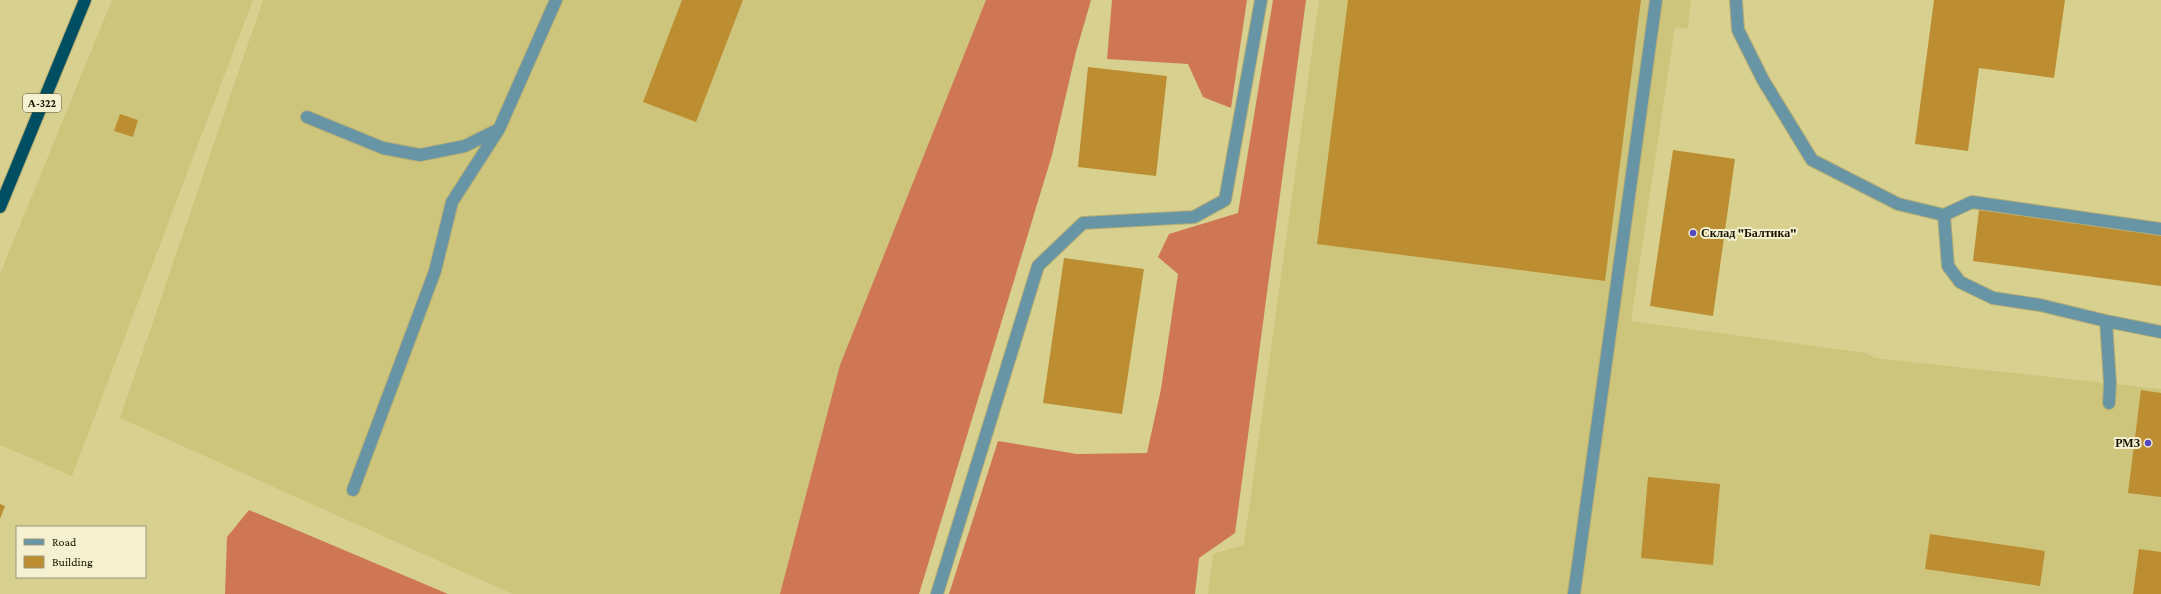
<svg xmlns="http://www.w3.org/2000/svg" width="2161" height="594" viewBox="0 0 2161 594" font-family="'Crimson Pro',serif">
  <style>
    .built { fill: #cec57c }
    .forest { fill: #cf7755 }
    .building { fill: #bc8e31 }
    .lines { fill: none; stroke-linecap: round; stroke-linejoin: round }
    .minor-casing { stroke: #b5ae75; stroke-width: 14 }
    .highway-casing { stroke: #b5ae75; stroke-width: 14 }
    .minor { stroke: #6895a5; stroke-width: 12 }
    .highway { stroke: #004e61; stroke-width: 12 }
    .poi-dot { fill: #5449c0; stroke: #f4f0d0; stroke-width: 1.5 }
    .labels { text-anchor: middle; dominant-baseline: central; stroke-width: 4; stroke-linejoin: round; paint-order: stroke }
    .shield { fill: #f4f0d0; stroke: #5a563e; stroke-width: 1 }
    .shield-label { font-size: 11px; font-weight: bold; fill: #181400 }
    .poi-label { font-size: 12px; font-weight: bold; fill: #181400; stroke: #f4f0d0; text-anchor: start }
  </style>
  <rect width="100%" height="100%" fill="#d8d08f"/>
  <path class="built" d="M 112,0 L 253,0 L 72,476 L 0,445 L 0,274 Z
    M 263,0 L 1020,0 L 784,594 L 512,594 L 120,418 Z
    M 1319,0 L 1691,0 L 1688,29 L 1675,27 L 1631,321 L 1866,353 L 1875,358 L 2161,389 L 2161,594 L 1208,594 L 1213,554 L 1244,545 Z"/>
  <path class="forest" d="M 986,0 L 1091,0 L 1076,52 L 1052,155 L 919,594 L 780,594 L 840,365 Z
    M 1112,0 L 1247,0 L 1231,108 L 1203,97 L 1188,64 L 1107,59 Z
    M 1273,0 L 1306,0 L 1235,533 L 1199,558 L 1195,594 L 949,594 L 998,441 L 1077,454 L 1147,453 L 1161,389 L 1178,274 L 1158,257 L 1169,234 L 1238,213 Z
    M 249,510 L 448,594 L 225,594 L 227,537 Z"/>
  <path class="building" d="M 682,0 L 743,0 L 696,122 L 643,102 Z
    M 1348,0 L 1641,0 L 1605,281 L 1317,244 Z
    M 1934,0 L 2065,0 L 2054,78 L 1979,68 L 1968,151 L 1915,144 Z
    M 1088,67 L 1167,76 L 1156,176 L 1078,167 Z
    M 120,114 L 138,120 L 133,137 L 114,131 Z
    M 1673,150 L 1735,159 L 1713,316 L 1650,306 Z
    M 1979,210 L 2161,235 L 2161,286 L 1973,261 Z
    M 1064,258 L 1144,269 L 1122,414 L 1043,403 Z
    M 2141,390 L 2161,393 L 2161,497 L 2128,493 Z
    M 1648,477 L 1720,484 L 1713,565 L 1641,558 Z
    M 0,504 L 5,506 L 0,519 Z
    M 1930,534 L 2045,551 L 2040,586 L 1925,569 Z
    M 2139,549 L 2161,552 L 2161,594 L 2133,594 Z"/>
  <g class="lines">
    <defs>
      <path id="minor" d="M 1736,0 L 1738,30 L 1763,80 L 1812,160 L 1898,204 L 1944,215 L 1948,266 L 1960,282 L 1993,298 L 2040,305 L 2106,321 L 2110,383 L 2109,403
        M 307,117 L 383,148 L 420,155 L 465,146 L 497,130
        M 1944,215 L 1972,202 L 2161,229
        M 2106,321 L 2161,332
        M 353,490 L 435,271 L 452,202 L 499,129 L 556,0
        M 937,594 L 1038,266 L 1083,223 L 1194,217 L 1225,200 L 1261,0
        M 1574,594 L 1656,0"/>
      <path id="highway" d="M 0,207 L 85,0"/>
    </defs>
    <use href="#minor" class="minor-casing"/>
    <use href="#highway" class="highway-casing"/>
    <use href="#minor" class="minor"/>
    <use href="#highway" class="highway"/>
  </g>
  <g class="poi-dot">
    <circle cx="1693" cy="233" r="4"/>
    <circle cx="2148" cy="443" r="4"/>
  </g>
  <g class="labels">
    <rect class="shield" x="23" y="94" width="38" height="18" rx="3"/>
    <g class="shield-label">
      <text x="42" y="103">А-322</text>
    </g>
    <g class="poi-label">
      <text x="1701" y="233">Склад "Балтика"</text>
      <text x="2140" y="443" text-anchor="end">РМЗ</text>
    </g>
  </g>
  <rect x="16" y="526" width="130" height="52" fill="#f4f0d0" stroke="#9c987d"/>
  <rect x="24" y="539" width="20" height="6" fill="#6895a5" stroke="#9c987d"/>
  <text x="52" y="546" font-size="12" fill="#181400">Road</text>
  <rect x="24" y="556" width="20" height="12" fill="#bc8e31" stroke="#9c987d"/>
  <text x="52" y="566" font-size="12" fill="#181400">Building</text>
</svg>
